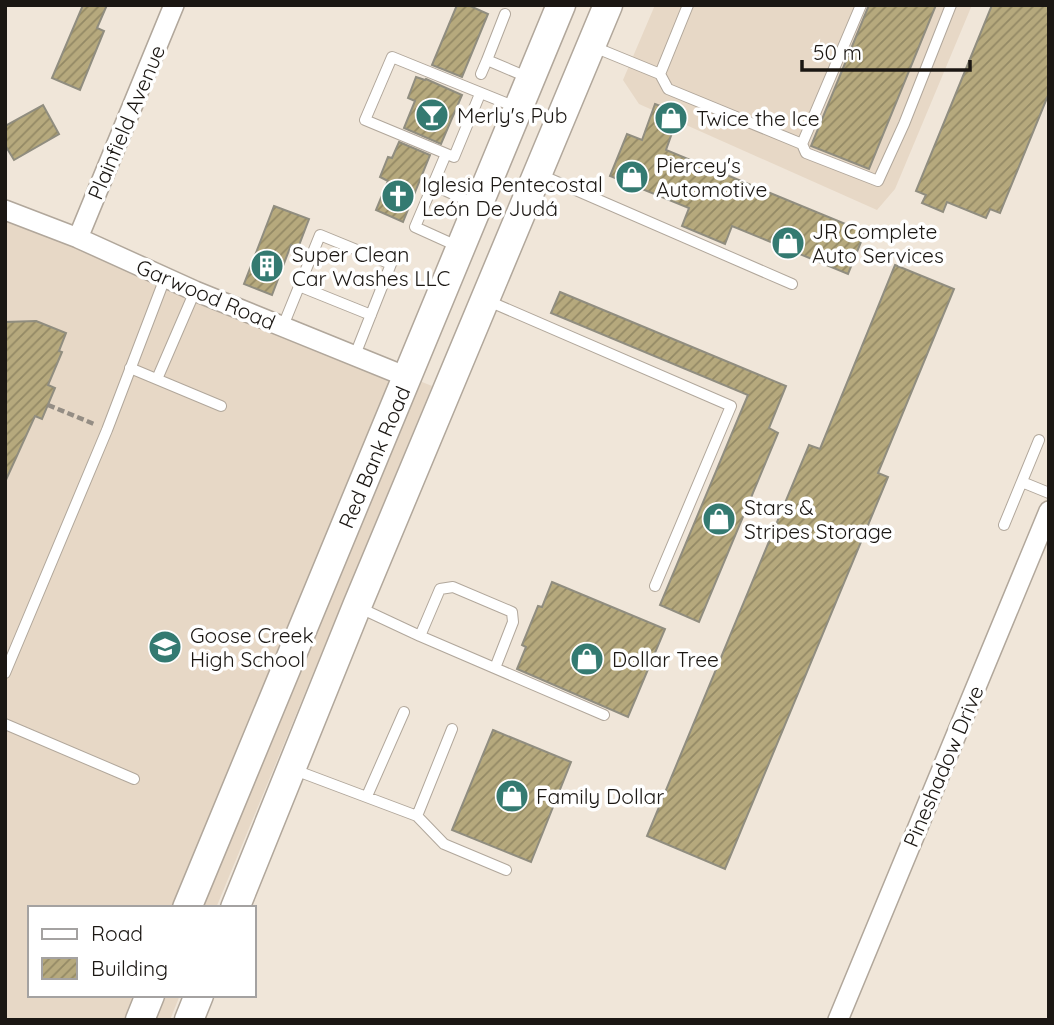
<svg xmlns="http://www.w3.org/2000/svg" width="1054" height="1025" viewBox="0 0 1054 1025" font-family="Quicksand,sans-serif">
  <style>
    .built { fill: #e7d8c6 }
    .building { fill: url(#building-hatch); stroke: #908d7f; stroke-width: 2 }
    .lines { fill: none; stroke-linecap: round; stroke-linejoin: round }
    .service-casing { stroke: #b1a79b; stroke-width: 12 }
    .minor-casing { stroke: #b1a79b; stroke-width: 22 }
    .secondary-casing { stroke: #b1a79b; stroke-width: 31 }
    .path { stroke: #948d84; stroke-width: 4.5; stroke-dasharray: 7 3.5; stroke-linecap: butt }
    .service { stroke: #fff; stroke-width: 10 }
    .minor { stroke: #fff; stroke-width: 19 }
    .secondary { stroke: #fff; stroke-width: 28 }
    .labels { text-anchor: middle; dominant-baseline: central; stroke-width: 7; stroke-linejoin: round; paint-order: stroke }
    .poi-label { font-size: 21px; fill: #1b1713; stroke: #fff; text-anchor: start }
    .street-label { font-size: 21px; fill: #1b1713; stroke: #fff }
  </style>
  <defs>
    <pattern id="building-hatch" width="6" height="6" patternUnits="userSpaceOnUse" patternTransform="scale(1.75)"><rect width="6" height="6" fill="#b6a97d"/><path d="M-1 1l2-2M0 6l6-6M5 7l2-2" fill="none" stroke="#938965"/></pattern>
  </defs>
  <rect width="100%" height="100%" fill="#f0e6d9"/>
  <path class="built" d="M 655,5 L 972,5 L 895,189 L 877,210 L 639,104 L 623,80 Z
    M 5,210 L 195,291 L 432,386 L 216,908 L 30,908 L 30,995 L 180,995 L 170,1020 L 5,1020 Z"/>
  <path class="building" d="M 83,5 L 107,5 L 97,28 L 104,31 L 80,90 L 52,78 Z
    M 457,5 L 468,5 L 488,14 L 462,77 L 432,65 Z
    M 869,5 L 936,5 L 869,169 L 811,146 Z
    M 992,5 L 1049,5 L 1049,93 L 1000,213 L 990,209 L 986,218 L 947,202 L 943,212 L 922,203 L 926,195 L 916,191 Z
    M 416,77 L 425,80 L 426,79 L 462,95 L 441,144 L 404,128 L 415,101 L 408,98 Z
    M 655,104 L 679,113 L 666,150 L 865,232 L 848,274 L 732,226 L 725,244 L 682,226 L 689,208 L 610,176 L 627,134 L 642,140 Z
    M 43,105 L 59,134 L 14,160 L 5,145 L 5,126 Z
    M 399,142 L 430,155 L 403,222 L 376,210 L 388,181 L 380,177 L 388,157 L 392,158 Z
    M 274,206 L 309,219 L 298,248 L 291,245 L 272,295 L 244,284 Z
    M 895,265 L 954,289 L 878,473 L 888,477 L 725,869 L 647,836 L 809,445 L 820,449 Z
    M 560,292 L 786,386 L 769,428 L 778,433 L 699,622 L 660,605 L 748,395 L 551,313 Z
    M 36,321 L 66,333 L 59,351 L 62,352 L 48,385 L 55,388 L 42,419 L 35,416 L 5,482 L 5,322 Z
    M 552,582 L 665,629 L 628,717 L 517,669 L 526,647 L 522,645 L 538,606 L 542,607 Z
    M 493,730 L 571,762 L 531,862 L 452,830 Z"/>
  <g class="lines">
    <defs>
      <path id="service" d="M 505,14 L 487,60 L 527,77
        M 594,47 L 660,74 L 668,89 L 802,144 L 806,153 L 878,181 L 904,124 L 951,5
        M 481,74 L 487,60
        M 660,74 L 688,5
        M 480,94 L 454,157 L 365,120 L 392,57 L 518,108
        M 802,144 L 861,5
        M 446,154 L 415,227 L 457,246
        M 541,175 L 792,284
        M 433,185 L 477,205
        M 299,286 L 371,315
        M 486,300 L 731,406 L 655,586
        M 283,326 L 320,235 L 391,264 L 355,355
        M 130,368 L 221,406
        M 157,379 L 195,291
        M 1022,482 L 1049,493
        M 1004,525 L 1039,440
        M 358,607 L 420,636 L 604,715
        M 420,636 L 440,589 L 453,587 L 512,612 L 513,622 L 495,668
        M 5,673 L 107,430 L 165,278
        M 5,724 L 134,779
        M 292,769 L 417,816 L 452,729
        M 367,796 L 404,712
        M 417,816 L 444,844 L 506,870"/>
      <path id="minor" d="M 5,210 L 78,238 L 195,291 L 407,377
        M 78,238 L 174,5
        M 838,1020 L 1049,511"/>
      <path id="secondary" d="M 187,908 L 561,5
        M 235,908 L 357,606 L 608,5
        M 140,1020 L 150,995
        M 189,1020 L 199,995"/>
    </defs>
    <use href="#service" class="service-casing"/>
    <use href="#minor" class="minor-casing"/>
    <use href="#secondary" class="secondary-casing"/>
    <path class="path" d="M 48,405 L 94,424"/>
    <use href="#service" class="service"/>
    <use href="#minor" class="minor"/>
    <use href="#secondary" class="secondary"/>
  </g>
  <defs>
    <symbol id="bar-disc" viewBox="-11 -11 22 22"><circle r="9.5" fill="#347a71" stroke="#fff"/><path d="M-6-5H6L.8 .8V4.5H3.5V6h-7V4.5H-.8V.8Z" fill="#fff"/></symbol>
    <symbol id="shop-disc" viewBox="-11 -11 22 22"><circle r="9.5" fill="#347a71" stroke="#fff"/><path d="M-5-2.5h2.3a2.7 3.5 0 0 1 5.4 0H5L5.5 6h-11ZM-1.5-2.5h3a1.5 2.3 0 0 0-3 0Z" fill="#fff"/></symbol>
    <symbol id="church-disc" viewBox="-11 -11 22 22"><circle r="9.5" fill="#347a71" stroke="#fff"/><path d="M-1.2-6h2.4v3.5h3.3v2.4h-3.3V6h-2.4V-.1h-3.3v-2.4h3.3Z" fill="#fff"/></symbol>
    <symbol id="building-disc" viewBox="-11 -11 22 22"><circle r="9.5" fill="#347a71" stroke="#fff"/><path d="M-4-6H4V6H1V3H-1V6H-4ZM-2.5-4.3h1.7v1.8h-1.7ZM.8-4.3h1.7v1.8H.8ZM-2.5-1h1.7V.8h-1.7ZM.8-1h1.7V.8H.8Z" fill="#fff"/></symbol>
    <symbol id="school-disc" viewBox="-11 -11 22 22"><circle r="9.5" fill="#347a71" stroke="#fff"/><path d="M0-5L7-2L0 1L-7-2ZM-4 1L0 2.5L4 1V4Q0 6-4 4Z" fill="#fff"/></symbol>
  </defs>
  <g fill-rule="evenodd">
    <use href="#bar-disc" x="413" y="96" width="38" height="38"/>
    <use href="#shop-disc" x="652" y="99" width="38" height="38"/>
    <use href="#shop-disc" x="613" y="158" width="38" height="38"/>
    <use href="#church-disc" x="379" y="177" width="38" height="38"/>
    <use href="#shop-disc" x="769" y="224" width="38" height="38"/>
    <use href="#building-disc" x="248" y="247" width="38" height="38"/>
    <use href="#shop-disc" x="700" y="500" width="38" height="38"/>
    <use href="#school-disc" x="146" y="628" width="38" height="38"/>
    <use href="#shop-disc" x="568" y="640" width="38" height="38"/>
    <use href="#shop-disc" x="493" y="777" width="38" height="38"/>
  </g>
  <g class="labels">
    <g class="poi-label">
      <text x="457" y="115">Merly's Pub</text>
      <text x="696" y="118">Twice the Ice</text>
      <text x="656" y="165">Piercey's<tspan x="656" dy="24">Automotive</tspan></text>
      <text x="422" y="184">Iglesia Pentecostal<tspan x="422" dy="24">León De Judá</tspan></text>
      <text x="812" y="231">JR Complete<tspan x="812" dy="24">Auto Services</tspan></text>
      <text x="292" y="254">Super Clean<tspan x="292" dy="24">Car Washes LLC</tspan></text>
      <text x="744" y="507">Stars &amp;<tspan x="744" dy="24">Stripes Storage</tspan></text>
      <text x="190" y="635">Goose Creek<tspan x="190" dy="24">High School</tspan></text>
      <text x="612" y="659">Dollar Tree</text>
      <text x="536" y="796">Family Dollar</text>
    </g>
    <g class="street-label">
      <text transform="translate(126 122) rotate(-67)">Plainfield Avenue</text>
      <text transform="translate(206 294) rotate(23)">Garwood Road</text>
      <text transform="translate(374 457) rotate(-67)">Red Bank Road</text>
      <text transform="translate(943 766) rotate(-67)">Pineshadow Drive</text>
    </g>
  </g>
  <rect width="1054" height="1025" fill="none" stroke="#1b1713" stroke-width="14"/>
  <rect x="28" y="906" width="228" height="91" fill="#ffffff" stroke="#a4a2a1" stroke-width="2"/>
  <rect x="42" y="929" width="35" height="10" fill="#ffffff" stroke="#a4a2a1" stroke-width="2"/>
  <text x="91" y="941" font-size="21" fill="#1b1713">Road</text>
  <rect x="42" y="958" width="35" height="21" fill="url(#building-hatch)" stroke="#a4a2a1" stroke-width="2"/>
  <text x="91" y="976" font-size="21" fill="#1b1713">Building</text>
  <path d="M802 60v10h168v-10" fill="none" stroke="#1b1713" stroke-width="3.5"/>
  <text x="813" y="60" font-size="21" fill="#1b1713" stroke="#ffffff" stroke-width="5" paint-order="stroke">50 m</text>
</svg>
